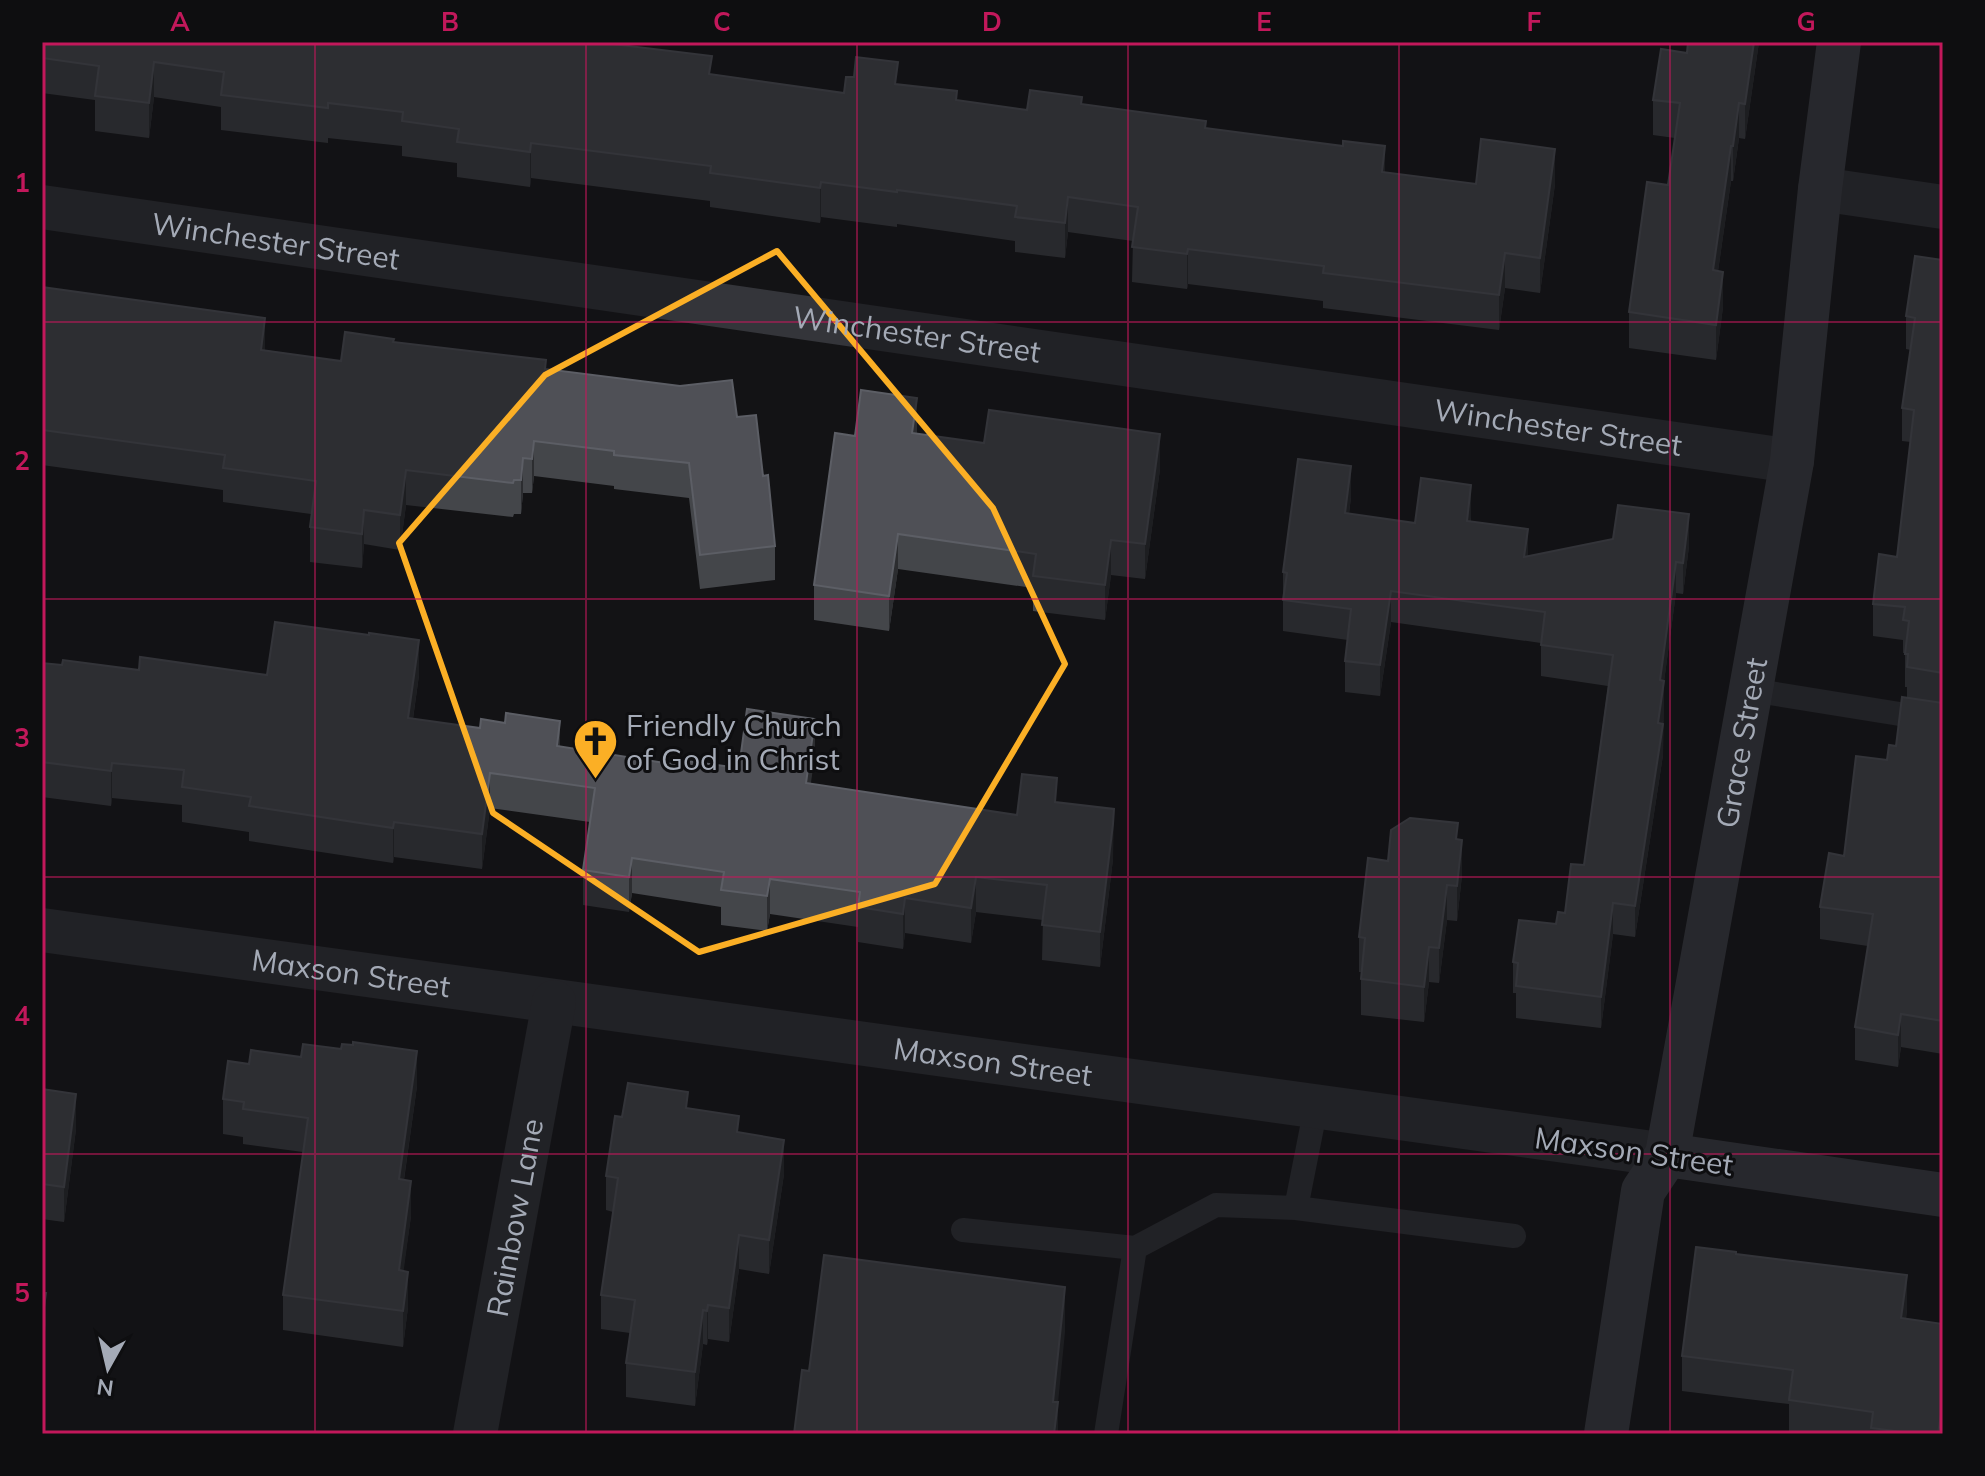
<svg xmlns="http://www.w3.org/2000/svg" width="1985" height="1476" viewBox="0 0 1985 1476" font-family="Mulish,sans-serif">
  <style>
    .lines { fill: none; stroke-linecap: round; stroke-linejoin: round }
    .lane { stroke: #34353a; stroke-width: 24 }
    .street { stroke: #34353a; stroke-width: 44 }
    .secondary { stroke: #42444a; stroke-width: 44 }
    .wall { fill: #44464a }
    .shaded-wall { fill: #2c2d30 }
    .building { fill: #4f5056; stroke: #5c5e65; stroke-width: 2 }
    .marked { fill: none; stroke: #fbaf25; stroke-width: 6; stroke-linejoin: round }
    .grid { fill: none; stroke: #c2185b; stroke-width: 2; stroke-opacity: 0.55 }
    .labels { text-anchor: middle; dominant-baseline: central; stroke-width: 6; stroke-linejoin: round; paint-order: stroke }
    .street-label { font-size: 30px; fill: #a4aab6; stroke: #0e0e10 }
    .poi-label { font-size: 30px; fill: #a4aab6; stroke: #0e0e10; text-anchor: start }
    .neatline { fill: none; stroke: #c2185b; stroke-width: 3 }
    .grid-label { font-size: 26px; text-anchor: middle; font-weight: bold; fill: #c2185b }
  </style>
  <rect width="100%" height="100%" fill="#131315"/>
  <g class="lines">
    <path class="lane" d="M 1751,690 L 1943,721
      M 1296,1208 L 1316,1107
      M 963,1230 L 1135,1248
      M 1106,1434 L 1135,1248 L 1216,1205 L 1296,1208 L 1514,1236"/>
    <g class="street">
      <path d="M 1820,189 L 1943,207"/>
      <path id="s1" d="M 42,207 L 1792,461"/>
      <path id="s2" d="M 42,930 L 1667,1155"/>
      <path id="s3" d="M 475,1434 L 554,1002"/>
    </g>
    <g class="secondary">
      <path d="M 1667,1155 L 1943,1195"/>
      <path id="s4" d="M 1606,1434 L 1643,1191 L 1667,1155 L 1792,461 L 1820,189 L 1839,42"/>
    </g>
  </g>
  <path class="wall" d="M 42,42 L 712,74 L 844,93 L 898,84 L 957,100 L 1027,110 L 1082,104 L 1206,128 L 1385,172 L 1476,184 L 1555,184 L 1540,293 L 1505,288 L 1499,330 L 1323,308 L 1323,301 L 1188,284 L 1187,289 L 1132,282 L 1133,241 L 1068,232 L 1065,258 L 1015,252 L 1015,241 L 897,224 L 897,227 L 821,217 L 820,223 L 710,207 L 710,201 L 531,178 L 530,187 L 457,177 L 457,163 L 402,156 L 402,146 L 328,138 L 328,143 L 221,130 L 221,107 L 154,97 L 149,138 L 95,131 L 95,100 L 42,93 Z
    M 1688,42 L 1759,42 L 1745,139 L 1739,138 L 1733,181 L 1731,181 L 1718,271 L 1723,307 L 1716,360 L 1629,348 L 1629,312 L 1668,185 L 1675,138 L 1653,135 L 1653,100 L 1687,53 Z
    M 1943,260 L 1943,1054 L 1901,1047 L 1898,1067 L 1855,1060 L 1855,1027 L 1868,946 L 1820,939 L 1820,907 L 1887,760 L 1896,746 L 1907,698 L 1907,687 L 1905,687 L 1905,653 L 1903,653 L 1903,640 L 1873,636 L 1873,604 L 1897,557 L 1911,442 L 1902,441 L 1902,408 L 1911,350 L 1906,349 L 1906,316 Z
    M 42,287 L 265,350 L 341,361 L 394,342 L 546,369 L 737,417 L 763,476 L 775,546 L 775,580 L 700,589 L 689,498 L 614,489 L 614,486 L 534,476 L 532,493 L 523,493 L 521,514 L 514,514 L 513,517 L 406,505 L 400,550 L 364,544 L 362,568 L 310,562 L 310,527 L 311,514 L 223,502 L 223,490 L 42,465 Z
    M 917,434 L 1160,469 L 1145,579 L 1111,575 L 1105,620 L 1033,611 L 1033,588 L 898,569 L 889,631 L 814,620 L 814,585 L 855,436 Z
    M 1351,497 L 1349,514 L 1415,523 L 1471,517 L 1471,521 L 1528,556 L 1689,546 L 1683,594 L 1676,593 L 1664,681 L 1663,755 L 1635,937 L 1613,934 L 1601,1028 L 1516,1018 L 1516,993 L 1513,993 L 1513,962 L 1556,924 L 1565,913 L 1584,865 L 1608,686 L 1541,676 L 1541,643 L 1391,622 L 1380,696 L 1345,692 L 1345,661 L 1348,640 L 1283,631 L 1283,572 Z
    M 42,663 L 139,670 L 267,675 L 419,675 L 413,719 L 560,747 L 671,764 L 739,768 L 815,754 L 810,784 L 1017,815 L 1057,803 L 1113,859 L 1100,967 L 1042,960 L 1043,920 L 976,912 L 971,943 L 905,933 L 903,949 L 858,942 L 858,927 L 770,914 L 767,931 L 721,925 L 721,907 L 632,893 L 629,912 L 583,905 L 583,870 L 590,822 L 490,808 L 482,869 L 394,857 L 393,863 L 249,841 L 249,832 L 182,822 L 182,805 L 112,798 L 111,806 L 42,797 Z
    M 1458,839 L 1462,875 L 1457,921 L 1447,920 L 1439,983 L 1429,982 L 1424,1022 L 1361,1015 L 1361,972 L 1359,972 L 1359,937 L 1388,861 Z
    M 417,1086 L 404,1180 L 411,1216 L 403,1271 L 408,1307 L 403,1347 L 283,1330 L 283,1295 L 303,1152 L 243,1144 L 243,1137 L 223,1134 L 223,1099 Z
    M 42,1089 L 76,1129 L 64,1222 L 42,1219 Z
    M 688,1108 L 739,1133 L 784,1174 L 769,1274 L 739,1269 L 729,1342 L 708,1339 L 707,1345 L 703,1344 L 695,1406 L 626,1397 L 626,1363 L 630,1333 L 601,1329 L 601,1295 L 613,1212 L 606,1210 L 606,1176 L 622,1117 Z
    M 1736,1254 L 1907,1309 L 1906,1319 L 1943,1434 L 1789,1434 L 1789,1404 L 1682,1391 L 1682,1356 Z"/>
  <path class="shaded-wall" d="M 1754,42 L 1759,42 L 1745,139 L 1745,104 Z
    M 154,62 L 154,97 L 149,138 L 149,103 Z
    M 1739,103 L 1739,138 L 1733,181 L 1733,146 Z
    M 531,143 L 531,178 L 530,187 L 530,152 Z
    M 1385,146 L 1385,181 L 1382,172 Z
    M 1731,146 L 1731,181 L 1713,306 L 1713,270 Z
    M 1555,149 L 1555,184 L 1540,293 L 1540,258 Z
    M 821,182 L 821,217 L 820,223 L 820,188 Z
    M 1068,197 L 1068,232 L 1065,258 L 1065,223 Z
    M 1188,249 L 1188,284 L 1187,289 L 1187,254 Z
    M 1505,253 L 1505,288 L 1499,330 L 1499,295 Z
    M 1723,272 L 1723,307 L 1716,360 L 1716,325 Z
    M 265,318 L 265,353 L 261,350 Z
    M 917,398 L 917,433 L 912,468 L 912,433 Z
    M 1160,434 L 1160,469 L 1145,579 L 1145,544 Z
    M 534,441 L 534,476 L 532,493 L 532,459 Z
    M 523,458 L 523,493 L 521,514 L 521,480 Z
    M 1351,466 L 1351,497 L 1345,544 L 1345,513 Z
    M 406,470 L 406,505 L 400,550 L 400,515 Z
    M 1471,485 L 1471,517 L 1467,552 L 1467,521 Z
    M 364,510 L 364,544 L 362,568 L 362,534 Z
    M 1689,514 L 1689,546 L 1683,594 L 1683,563 Z
    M 1528,529 L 1528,560 L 1524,557 Z
    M 898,534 L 898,569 L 889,631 L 889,596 Z
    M 1111,540 L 1111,575 L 1105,620 L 1105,585 Z
    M 1676,562 L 1676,593 L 1660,712 L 1660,680 Z
    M 1391,591 L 1391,622 L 1380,696 L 1380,665 Z
    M 419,640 L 419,675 L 408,753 L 408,718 Z
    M 1664,681 L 1664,712 L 1660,743 L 1663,724 L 1663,755 L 1635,937 L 1635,906 Z
    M 815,719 L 815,754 L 806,818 L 806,783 Z
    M 560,721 L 560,756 L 557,746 Z
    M 112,763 L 112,798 L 111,806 L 111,771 Z
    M 490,773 L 490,808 L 482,869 L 482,834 Z
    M 1114,809 L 1113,859 L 1100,967 L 1100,932 Z
    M 394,822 L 394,857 L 393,863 L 393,828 Z
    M 1462,840 L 1462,875 L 1457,921 L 1457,886 Z
    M 632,858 L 632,893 L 629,912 L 629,877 Z
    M 976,877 L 976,912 L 971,943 L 971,908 Z
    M 770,879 L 770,914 L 767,931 L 767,896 Z
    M 1447,885 L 1447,920 L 1439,983 L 1439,948 Z
    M 905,898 L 905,933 L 903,949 L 903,914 Z
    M 1613,903 L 1613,934 L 1601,1028 L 1601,997 Z
    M 1429,947 L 1429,982 L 1424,1022 L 1424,987 Z
    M 1901,1014 L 1901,1047 L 1898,1067 L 1898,1035 Z
    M 417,1051 L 417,1086 L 399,1214 L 399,1179 Z
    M 76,1094 L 76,1129 L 64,1222 L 64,1187 Z
    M 784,1140 L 784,1174 L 769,1274 L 769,1240 Z
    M 411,1181 L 411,1216 L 399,1305 L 399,1270 Z
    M 739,1235 L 739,1269 L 729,1342 L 729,1308 Z
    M 408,1272 L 408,1307 L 403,1347 L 403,1311 Z
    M 1907,1275 L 1907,1309 L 1901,1353 L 1901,1318 Z
    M 1065,1287 L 1065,1332 L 1058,1403 L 1058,1434 L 1053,1434 L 1053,1402 Z
    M 46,1293 L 46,1325 L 42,1354 L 42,1322 Z
    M 708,1305 L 708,1339 L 707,1345 L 707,1311 Z
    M 703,1310 L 703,1344 L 695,1406 L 695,1372 Z
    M 1943,1401 L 1943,1434 L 1938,1434 Z"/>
  <path class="building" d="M 42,42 L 596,42 L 712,56 L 709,74 L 844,93 L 846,77 L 854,77 L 856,57 L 898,62 L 895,84 L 957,91 L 956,100 L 1027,110 L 1030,90 L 1082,97 L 1081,104 L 1206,121 L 1205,128 L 1343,146 L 1343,141 L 1385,146 L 1382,172 L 1476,184 L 1481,139 L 1555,149 L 1540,258 L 1505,253 L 1499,295 L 1323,273 L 1324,266 L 1188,249 L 1187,254 L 1132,247 L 1138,207 L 1068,197 L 1065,223 L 1015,217 L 1017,206 L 897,190 L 897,192 L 821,182 L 820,188 L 710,173 L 711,166 L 531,143 L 530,152 L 457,142 L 459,129 L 402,121 L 403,112 L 328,103 L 328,108 L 221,95 L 224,72 L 154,62 L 149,103 L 95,96 L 99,66 L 42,58 Z
    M 1688,42 L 1754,42 L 1745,104 L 1739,103 L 1733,146 L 1731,146 L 1713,270 L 1723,272 L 1716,325 L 1629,312 L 1647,182 L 1668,185 L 1680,103 L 1653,100 L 1661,49 L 1687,53 Z
    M 1915,256 L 1943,260 L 1943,673 L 1907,667 L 1908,654 L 1905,654 L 1909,621 L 1903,620 L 1905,607 L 1873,604 L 1879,554 L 1897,557 L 1914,410 L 1902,408 L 1915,318 L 1906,316 Z
    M 42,287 L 265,318 L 261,350 L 341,361 L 345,332 L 394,339 L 393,342 L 546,360 L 545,369 L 680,386 L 732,380 L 737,417 L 756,415 L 763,476 L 768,475 L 775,546 L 700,555 L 689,463 L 614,455 L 614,451 L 534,441 L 532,459 L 523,458 L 521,480 L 514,480 L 513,483 L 406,470 L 400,515 L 364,510 L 362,534 L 310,527 L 316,481 L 223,468 L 225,455 L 42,430 Z
    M 861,390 L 917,398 L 912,433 L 984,443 L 989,410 L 1160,434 L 1145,544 L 1111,540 L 1105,585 L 1033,576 L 1036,554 L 898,534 L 889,596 L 814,585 L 835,433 L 855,436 Z
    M 1298,459 L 1351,466 L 1345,513 L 1415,523 L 1421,478 L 1471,485 L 1467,521 L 1528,529 L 1524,557 L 1613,539 L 1618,505 L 1689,514 L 1683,563 L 1676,562 L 1660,680 L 1664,681 L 1658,723 L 1663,724 L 1635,906 L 1613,903 L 1601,997 L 1516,986 L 1518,963 L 1513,962 L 1519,920 L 1556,924 L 1558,912 L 1565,913 L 1571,864 L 1584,865 L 1613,655 L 1541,645 L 1545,612 L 1391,591 L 1380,665 L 1345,661 L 1351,609 L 1283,600 L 1287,573 L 1283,572 Z
    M 275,622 L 369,635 L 369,633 L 419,640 L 408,718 L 480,728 L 481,719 L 505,723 L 506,713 L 560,721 L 557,746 L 671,764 L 672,759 L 739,768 L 747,709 L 815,719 L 806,783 L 1017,815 L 1022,774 L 1057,778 L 1055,802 L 1114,809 L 1113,824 L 1100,932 L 1042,925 L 1047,885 L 976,877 L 971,908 L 905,898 L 903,914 L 858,907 L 860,892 L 770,879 L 767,896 L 721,890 L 724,872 L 632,858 L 629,877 L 583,870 L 595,788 L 490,773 L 482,834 L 394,822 L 393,828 L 249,806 L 251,797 L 182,787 L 184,770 L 112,763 L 111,771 L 42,762 L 42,663 L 62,665 L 63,660 L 139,670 L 140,657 L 267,675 Z
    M 1902,697 L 1943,703 L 1943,1021 L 1901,1014 L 1898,1035 L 1855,1027 L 1873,914 L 1820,907 L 1829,853 L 1844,856 L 1856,756 L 1887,760 L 1889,745 L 1896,746 Z
    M 1410,818 L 1458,823 L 1456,839 L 1462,840 L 1457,886 L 1447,885 L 1439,948 L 1429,947 L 1424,987 L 1361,979 L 1365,938 L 1359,937 L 1368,858 L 1388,861 L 1391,830 Z
    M 353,1042 L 417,1051 L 399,1179 L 411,1181 L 399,1270 L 408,1272 L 403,1311 L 283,1295 L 308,1118 L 243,1109 L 244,1102 L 223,1099 L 228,1061 L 249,1064 L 251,1050 L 301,1057 L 303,1044 L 341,1049 L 342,1044 L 353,1045 Z
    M 628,1083 L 688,1092 L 686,1108 L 739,1116 L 737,1132 L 784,1140 L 769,1240 L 739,1235 L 729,1308 L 708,1305 L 707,1311 L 703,1310 L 695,1372 L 626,1363 L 635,1300 L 601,1295 L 618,1178 L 606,1176 L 615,1116 L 622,1117 Z
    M 42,1089 L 76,1094 L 64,1187 L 42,1184 Z
    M 1696,1247 L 1736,1252 L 1736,1254 L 1907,1275 L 1901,1318 L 1943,1324 L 1943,1401 L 1938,1434 L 1918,1434 L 1871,1428 L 1873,1412 L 1789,1400 L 1793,1370 L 1682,1356 Z
    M 824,1255 L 1065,1287 L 1053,1402 L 1058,1402 L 1054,1434 L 794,1434 L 802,1370 L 809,1371 Z
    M 42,1293 L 46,1293 L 42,1322 Z"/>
  <path d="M0 0H1985V1476H0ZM 777,251 L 993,508 L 1065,664 L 935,884 L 699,952 L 493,813 L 399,543 L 545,375 Z" fill="#131315" fill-opacity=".55" fill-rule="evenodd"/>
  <path class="marked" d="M 777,251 L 993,508 L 1065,664 L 935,884 L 699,952 L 493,813 L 399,543 L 545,375 Z"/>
  <path class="grid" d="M 315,42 L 315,1434M 586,42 L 586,1434M 857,42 L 857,1434M 1128,42 L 1128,1434M 1399,42 L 1399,1434M 1670,42 L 1670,1434M 42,322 L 1943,322M 42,599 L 1943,599M 42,877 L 1943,877M 42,1154 L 1943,1154"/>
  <defs>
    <symbol id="church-pin" viewBox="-11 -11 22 30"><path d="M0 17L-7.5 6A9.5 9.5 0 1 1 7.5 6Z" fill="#fbaf25" stroke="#0e0e10"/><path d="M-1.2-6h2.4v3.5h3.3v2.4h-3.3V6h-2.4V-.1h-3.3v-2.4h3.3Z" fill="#111"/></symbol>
  </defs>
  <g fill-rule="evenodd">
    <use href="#church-pin" x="570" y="716" width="51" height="69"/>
  </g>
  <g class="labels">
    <g class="street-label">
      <text stroke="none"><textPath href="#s1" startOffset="236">Winchester Street</textPath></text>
      <text stroke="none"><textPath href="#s1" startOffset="884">Winchester Street</textPath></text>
      <text stroke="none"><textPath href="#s1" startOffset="1532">Winchester Street</textPath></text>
      <text stroke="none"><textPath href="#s4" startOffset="708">Grace Street</textPath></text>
      <text stroke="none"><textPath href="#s2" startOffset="312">Maxson Street</textPath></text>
      <text stroke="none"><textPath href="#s2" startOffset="960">Maxson Street</textPath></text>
      <text transform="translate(1634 1151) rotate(8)">Maxson Street</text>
      <text stroke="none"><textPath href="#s3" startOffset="220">Rainbow Lane</textPath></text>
    </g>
    <g class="poi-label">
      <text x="626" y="725">Friendly Church<tspan x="626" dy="34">of God in Christ</tspan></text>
    </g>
  </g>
  <rect width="1985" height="1476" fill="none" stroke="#0e0e10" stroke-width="88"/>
  <g transform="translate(108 1368) rotate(188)" stroke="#0e0e10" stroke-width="6" paint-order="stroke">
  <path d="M0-6L14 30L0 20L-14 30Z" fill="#a4aab6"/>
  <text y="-12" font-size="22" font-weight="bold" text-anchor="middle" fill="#a4aab6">N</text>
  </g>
  <rect x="44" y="44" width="1897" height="1388" class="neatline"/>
  <g class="grid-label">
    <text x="180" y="31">A</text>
    <text x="450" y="31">B</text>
    <text x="722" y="31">C</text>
    <text x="992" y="31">D</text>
    <text x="1264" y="31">E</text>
    <text x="1534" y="31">F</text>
    <text x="1806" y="31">G</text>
    <text x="22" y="192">1</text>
    <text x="22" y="470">2</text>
    <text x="22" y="747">3</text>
    <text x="22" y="1025">4</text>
    <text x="22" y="1302">5</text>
  </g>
</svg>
